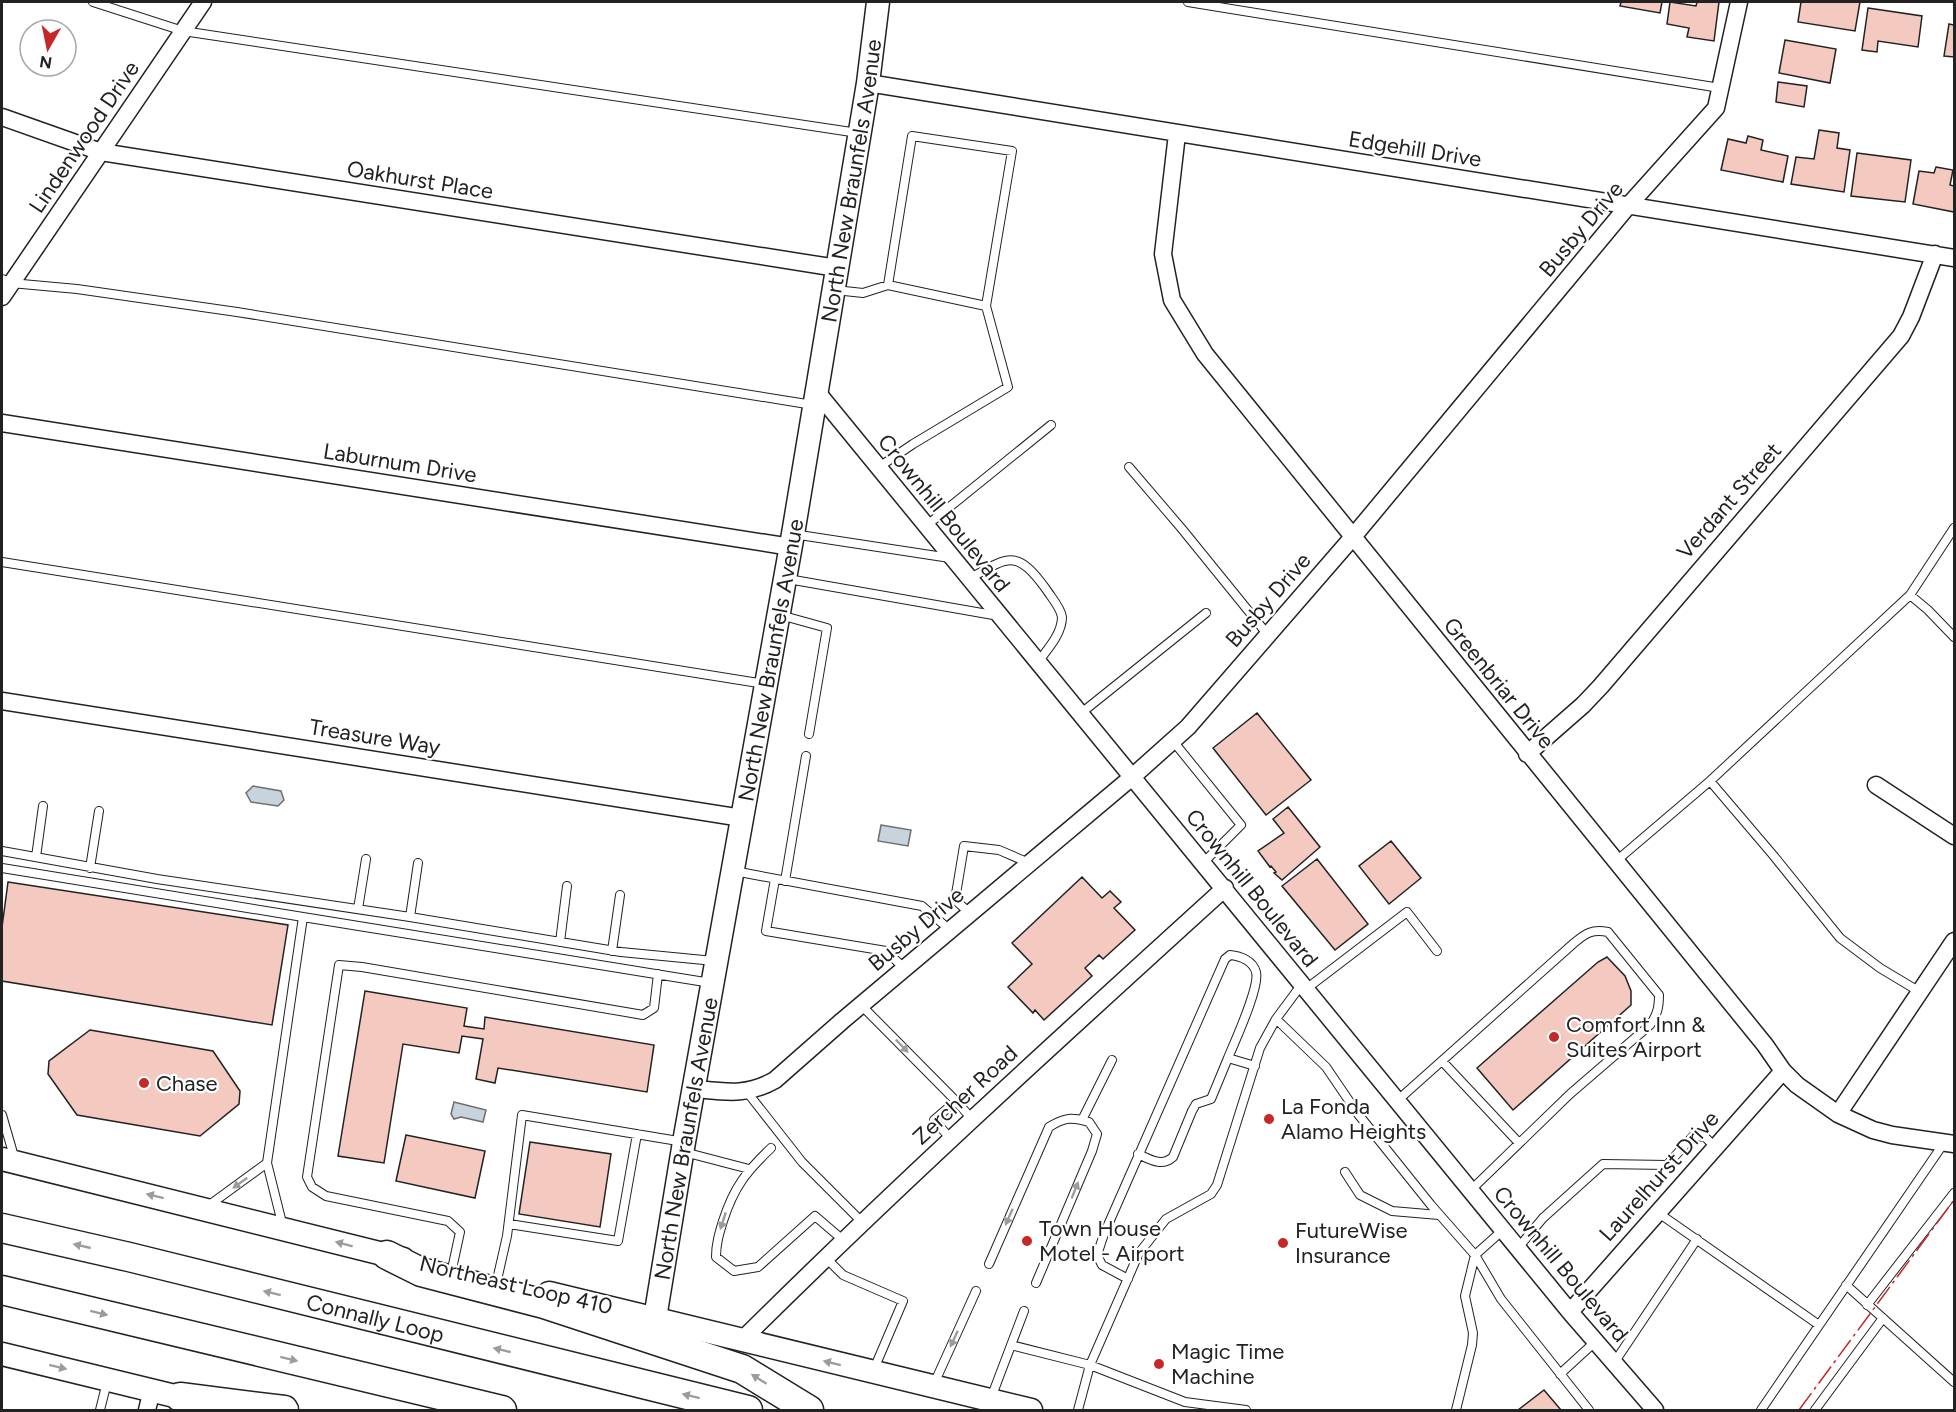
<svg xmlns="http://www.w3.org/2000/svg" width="1956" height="1412" viewBox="0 0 1956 1412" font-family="Figtree,sans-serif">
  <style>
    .water { fill: #c7d3dd; stroke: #6f6f6f; stroke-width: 1.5 }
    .building { fill: #f3c9c0; stroke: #222; stroke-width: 1.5 }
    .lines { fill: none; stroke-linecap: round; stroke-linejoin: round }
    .lane-casing { stroke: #222; stroke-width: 10 }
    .street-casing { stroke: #222; stroke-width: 19 }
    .secondary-casing { stroke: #222; stroke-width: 25 }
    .highway-casing { stroke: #222; stroke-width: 31 }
    .lane { stroke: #fff; stroke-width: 8 }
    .street { stroke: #fff; stroke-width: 16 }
    .secondary { stroke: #fff; stroke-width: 22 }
    .highway { stroke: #fff; stroke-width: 28 }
    .power { stroke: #c62828; stroke-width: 1.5; stroke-dasharray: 21 4.5 3 4.5; stroke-linecap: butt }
    .oneway { fill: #9c9c9c }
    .poi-dot { fill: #c62828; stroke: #fff; stroke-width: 2 }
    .labels { text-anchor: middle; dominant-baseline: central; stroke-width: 4.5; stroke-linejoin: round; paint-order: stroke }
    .street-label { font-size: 22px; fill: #222; stroke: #fff }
    .poi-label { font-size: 22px; fill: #222; stroke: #fff; text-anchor: start }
  </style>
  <rect width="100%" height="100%" fill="#fff"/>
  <path class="water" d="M 253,786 L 281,791 L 284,800 L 278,806 L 251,802 L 246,793 Z
    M 881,825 L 911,830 L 908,846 L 878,841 Z
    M 454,1102 L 486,1110 L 483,1122 L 461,1117 L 454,1119 L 451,1114 Z"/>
  <path class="building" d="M 1621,2 L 1662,2 L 1660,13 L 1620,6 Z
    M 1670,2 L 1696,6 L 1697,2 L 1719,2 L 1714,41 L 1687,37 L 1689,28 L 1667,24 Z
    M 1801,2 L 1860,2 L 1855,31 L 1798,22 Z
    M 1868,8 L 1922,16 L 1918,47 L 1878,41 L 1877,52 L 1862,50 Z
    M 1949,24 L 1954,25 L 1954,57 L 1944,56 Z
    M 1785,40 L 1836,49 L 1830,83 L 1779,73 Z
    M 1778,82 L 1807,86 L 1804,107 L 1776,102 Z
    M 1819,130 L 1839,133 L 1837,148 L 1850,150 L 1844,192 L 1791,184 L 1796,157 L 1814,159 Z
    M 1748,136 L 1763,140 L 1761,150 L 1788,156 L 1783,182 L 1721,170 L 1728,139 L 1746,143 Z
    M 1857,153 L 1911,160 L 1905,202 L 1851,196 Z
    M 1936,167 L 1953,170 L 1950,185 L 1954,186 L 1954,212 L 1913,204 L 1919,171 L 1934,173 Z
    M 1257,713 L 1311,780 L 1266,815 L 1213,748 Z
    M 1288,807 L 1320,847 L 1282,880 L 1274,873 L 1276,872 L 1271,866 L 1270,867 L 1258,851 L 1284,833 L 1273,819 Z
    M 1391,841 L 1421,878 L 1389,904 L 1359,866 Z
    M 1317,859 L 1368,924 L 1335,950 L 1282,886 Z
    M 1082,877 L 1102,898 L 1110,891 L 1121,902 L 1114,908 L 1135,930 L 1103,959 L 1099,955 L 1085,968 L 1092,976 L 1044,1020 L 1035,1010 L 1033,1013 L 1008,987 L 1032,964 L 1012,943 Z
    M 8,882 L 288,925 L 272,1025 L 2,981 L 2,927 Z
    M 1607,957 L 1625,976 L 1631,991 L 1631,1005 L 1513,1110 L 1477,1068 L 1598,962 Z
    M 365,991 L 467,1008 L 464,1026 L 484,1029 L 485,1017 L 654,1045 L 647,1092 L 498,1068 L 495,1083 L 476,1079 L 483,1039 L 462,1036 L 459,1053 L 403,1044 L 384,1163 L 338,1156 Z
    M 90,1030 L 213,1051 L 240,1091 L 239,1104 L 200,1136 L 77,1115 L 48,1074 L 49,1061 Z
    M 406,1135 L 485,1151 L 475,1198 L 396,1181 Z
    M 530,1142 L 611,1154 L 600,1227 L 519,1214 Z
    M 1544,1390 L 1561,1410 L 1518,1410 Z"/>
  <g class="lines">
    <defs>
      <path id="lane" d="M 93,2 L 183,31 L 858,133
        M 1188,2 L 1720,88
        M 2,279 L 11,283 L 77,289 L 237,312 L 813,405
        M 888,285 L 912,136 L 1012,151 L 986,306
        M 835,290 L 863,293 L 888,285 L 986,306 L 1008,387 L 913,444 L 879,467
        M 1129,467 L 1182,529 L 1268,635
        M 926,526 L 1051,425
        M 793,534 L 950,558
        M 2,562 L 765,684
        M 788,579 L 999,616
        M 969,579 C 1009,556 1017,549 1046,589 C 1051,597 1061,608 1062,617 C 1062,634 1047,650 1038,662
        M 1910,595 L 1954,528
        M 780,615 L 827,628 L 809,734
        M 1080,714 L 1206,613
        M 1173,741 L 1241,825 L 1203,863
        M 1710,781 L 1773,855 L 1840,938 L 1880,968 L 1920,992
        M 2,851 L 157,879 L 410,917 L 621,952 L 714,961
        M 36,857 L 43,806
        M 1615,862 L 1710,781 L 1910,595 L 1928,610 L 1954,637
        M 2,868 L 303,917 L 267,1163
        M 90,868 L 99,811
        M 734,871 L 922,906 L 950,930
        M 775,879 L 766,931 L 886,951 L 904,968
        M 785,881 L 806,756
        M 358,909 L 366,859
        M 970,913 L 955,900 L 964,846 L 999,850 L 1029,863
        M 303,917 L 711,983
        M 410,917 L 418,863
        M 560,942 L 567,886
        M 612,951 L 620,895
        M 1306,989 L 1407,912 L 1437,951
        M 861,1005 L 956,1101
        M 1276,1019 L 1326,1067 L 1358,1114 L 1431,1205 L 1475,1255 L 1501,1299 L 1589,1410
        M 1442,1061 L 1519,1143
        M 747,1092 L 802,1162 L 862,1222
        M 1398,1100 L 1574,943 C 1586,933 1592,929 1608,932 L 1659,995 C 1659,1008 1657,1015 1650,1025 L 1570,1094 L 1471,1190
        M 2,1115 L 15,1160
        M 1082,1120 L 1112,1060
        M 951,1139 L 934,1120 L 956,1101 L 972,1119
        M 771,1148 C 746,1172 734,1187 723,1221 C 719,1234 716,1244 716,1257 L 734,1271 L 758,1267 L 815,1216 L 843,1240
        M 684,1152 L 749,1169
        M 1138,1154 C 1151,1160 1162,1167 1173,1157 L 1192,1111 L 1196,1104 L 1211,1099 L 1228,1058
        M 1345,1172 L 1360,1195 L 1392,1211 L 1439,1215
        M 208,1206 L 267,1163 L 283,1227
        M 1657,1212 L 1819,1325
        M 509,1224 L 618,1241 L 637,1134
        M 1518,1248 L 1543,1218 L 1603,1164 L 1667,1165 L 1693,1136 L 1705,1137 L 1715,1147
        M 826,1258 L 843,1275 L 903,1301 L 874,1369
        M 989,1264 L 1049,1127 C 1065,1117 1072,1117 1089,1122 L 1097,1134 L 1092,1151 L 1036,1283
        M 452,1269 L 460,1232 L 448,1221 L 326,1196 L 312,1187 L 307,1177 L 339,965 L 362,967 L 643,1015 L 654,1008 L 658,974
        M 1128,1279 L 1102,1265 L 1097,1255 L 1104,1234 L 1225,959 L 1230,955 C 1241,956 1253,961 1256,972 C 1260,987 1235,1041 1228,1058 L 1255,1066
        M 497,1280 L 507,1236 L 522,1115 L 684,1142
        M 1846,1285 L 1954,1382
        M 1867,1305 L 1954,1193
        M 1011,1345 L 1090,1365 L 1185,1402 L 1246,1410
        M 1614,1363 L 1697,1239
        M 1560,1374 L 1596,1341
        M 933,1386 L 976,1291
        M 991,1398 L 1024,1311
        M 100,1410 L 107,1382
        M 1078,1410 L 1090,1365 L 1139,1253 L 1166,1219 L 1211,1194 L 1217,1185 L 1260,1048 L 1276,1019 L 1302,984
        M 1456,1410 L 1472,1345 L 1473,1333 L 1465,1296 L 1475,1255 L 1503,1230
        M 1761,1410 L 1944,1143
        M 1815,1410 L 1883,1318"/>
      <path id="street" d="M 868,83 L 1954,258
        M 2,117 L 101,152 L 837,268
        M 1177,134 L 1163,254 L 1172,300 L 1205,354 L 1765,1045 L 1783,1071 L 1797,1085 L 1838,1114 L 1873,1130 L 1892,1135 L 1954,1144
        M 2,297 L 203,2
        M 817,392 L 1570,1312 L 1655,1410
        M 2,423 L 791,547
        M 2,701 L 742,818
        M 1527,754 L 1583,705 L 1601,686 L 1901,336 L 1911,317 L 1935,254
        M 1876,785 L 1954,836
        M 695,1089 C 726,1092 747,1096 775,1080 L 842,1021 L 1131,778 L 1188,727 L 1352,538 L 1628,206 L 1716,108 L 1739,2
        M 1838,1114 L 1954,941
        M 1570,1312 L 1783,1071
        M 741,1341 C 898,1185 1061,1037 1225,888
        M 147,1410 L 152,1390"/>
      <g id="secondary">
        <path d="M 2,1159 L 403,1259"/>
        <path d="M 549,1293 L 1031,1410"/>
        <path id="s1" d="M 655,1318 L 684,1142 L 793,534 L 868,83 L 878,2"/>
        <path d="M 2,1354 L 195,1401"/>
      </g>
      <g id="highway">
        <path id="s2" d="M 2,1228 L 129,1257 L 748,1410"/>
        <path d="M 387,1255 L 421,1272 L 544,1304 L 742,1369 L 809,1410"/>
        <path d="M 2,1290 L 502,1410"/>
        <path d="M 180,1397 L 284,1410"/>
      </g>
    </defs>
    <use href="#lane" class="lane-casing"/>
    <use href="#street" class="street-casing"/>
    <use href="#secondary" class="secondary-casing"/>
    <use href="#highway" class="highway-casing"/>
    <use href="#lane" class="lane"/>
    <use href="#street" class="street"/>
    <use href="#secondary" class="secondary"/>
    <use href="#highway" class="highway"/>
    <path class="power" d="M 1799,1410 L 1954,1200"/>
  </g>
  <defs><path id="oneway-solid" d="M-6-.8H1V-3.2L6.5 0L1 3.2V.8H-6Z" transform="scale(1.5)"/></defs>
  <g class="oneway">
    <use href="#oneway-solid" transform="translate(902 1046) rotate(46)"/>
    <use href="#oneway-solid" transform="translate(240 1183) rotate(144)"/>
    <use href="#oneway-solid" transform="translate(1075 1190) rotate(-68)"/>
    <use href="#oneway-solid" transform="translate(155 1196) rotate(-166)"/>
    <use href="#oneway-solid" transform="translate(1009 1217) rotate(114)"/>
    <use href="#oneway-solid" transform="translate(723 1221) rotate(108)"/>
    <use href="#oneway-solid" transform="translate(344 1244) rotate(-165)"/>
    <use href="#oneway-solid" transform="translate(82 1246) rotate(-167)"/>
    <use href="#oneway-solid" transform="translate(272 1293) rotate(-166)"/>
    <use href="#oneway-solid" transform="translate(99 1313) rotate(14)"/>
    <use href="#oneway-solid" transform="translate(954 1339) rotate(115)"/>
    <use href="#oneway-solid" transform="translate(502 1350) rotate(-166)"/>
    <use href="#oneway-solid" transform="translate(289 1359) rotate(14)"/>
    <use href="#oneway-solid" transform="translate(832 1363) rotate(-166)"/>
    <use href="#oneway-solid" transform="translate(58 1367) rotate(14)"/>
    <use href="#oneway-solid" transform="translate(759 1379) rotate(-148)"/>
    <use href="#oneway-solid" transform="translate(691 1396) rotate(-166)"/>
  </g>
  <g class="poi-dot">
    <circle cx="1554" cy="1037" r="6"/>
    <circle cx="144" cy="1083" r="6"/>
    <circle cx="1269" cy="1119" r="6"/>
    <circle cx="1027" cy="1241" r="6"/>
    <circle cx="1283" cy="1243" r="6"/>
    <circle cx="1159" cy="1364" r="6"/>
  </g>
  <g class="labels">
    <g class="street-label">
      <text transform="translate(84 137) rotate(-56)">Lindenwood Drive</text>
      <text transform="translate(1415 149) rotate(9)">Edgehill Drive</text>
      <text transform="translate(420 180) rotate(9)">Oakhurst Place</text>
      <text stroke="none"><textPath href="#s1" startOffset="1154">North New Braunfels Avenue</textPath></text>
      <text transform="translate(1581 229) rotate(-50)">Busby Drive</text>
      <text transform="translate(400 463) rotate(9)">Laburnum Drive</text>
      <text transform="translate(1729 501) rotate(-49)">Verdant Street</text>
      <text transform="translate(944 513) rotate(51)">Crownhill Boulevard</text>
      <text transform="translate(1268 600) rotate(-49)">Busby Drive</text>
      <text stroke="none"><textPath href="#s1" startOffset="668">North New Braunfels Avenue</textPath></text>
      <text transform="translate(1499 683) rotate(51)">Greenbriar Drive</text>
      <text transform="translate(375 737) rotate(9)">Treasure Way</text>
      <text transform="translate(1252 888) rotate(51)">Crownhill Boulevard</text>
      <text transform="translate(916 929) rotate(-40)">Busby Drive</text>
      <text transform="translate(965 1095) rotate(-43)">Zercher Road</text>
      <text stroke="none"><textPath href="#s1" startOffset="182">North New Braunfels Avenue</textPath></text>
      <text transform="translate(1659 1176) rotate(-48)">Laurelhurst Drive</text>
      <text transform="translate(1561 1264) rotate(50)">Crownhill Boulevard</text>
      <text transform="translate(516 1285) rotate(13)">Northeast Loop 410</text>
      <text stroke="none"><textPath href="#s2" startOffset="384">Connally Loop</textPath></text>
    </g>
    <g class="poi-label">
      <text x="1566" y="1024">Comfort Inn &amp;<tspan x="1566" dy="25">Suites Airport</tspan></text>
      <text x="156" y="1083">Chase</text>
      <text x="1281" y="1106">La Fonda<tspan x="1281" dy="25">Alamo Heights</tspan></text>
      <text x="1039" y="1228">Town House<tspan x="1039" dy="25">Motel - Airport</tspan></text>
      <text x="1295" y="1230">FutureWise<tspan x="1295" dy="25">Insurance</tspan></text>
      <text x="1171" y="1351">Magic Time<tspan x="1171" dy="25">Machine</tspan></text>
    </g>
  </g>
  <rect width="1956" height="1412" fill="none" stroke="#222222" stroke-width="6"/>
  <g transform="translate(48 48) rotate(189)"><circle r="28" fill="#ffffff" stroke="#a7a7a7" stroke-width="1.5"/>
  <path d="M0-4.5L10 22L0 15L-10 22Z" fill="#c62828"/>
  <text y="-9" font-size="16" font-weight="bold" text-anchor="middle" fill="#222222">N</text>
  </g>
</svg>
